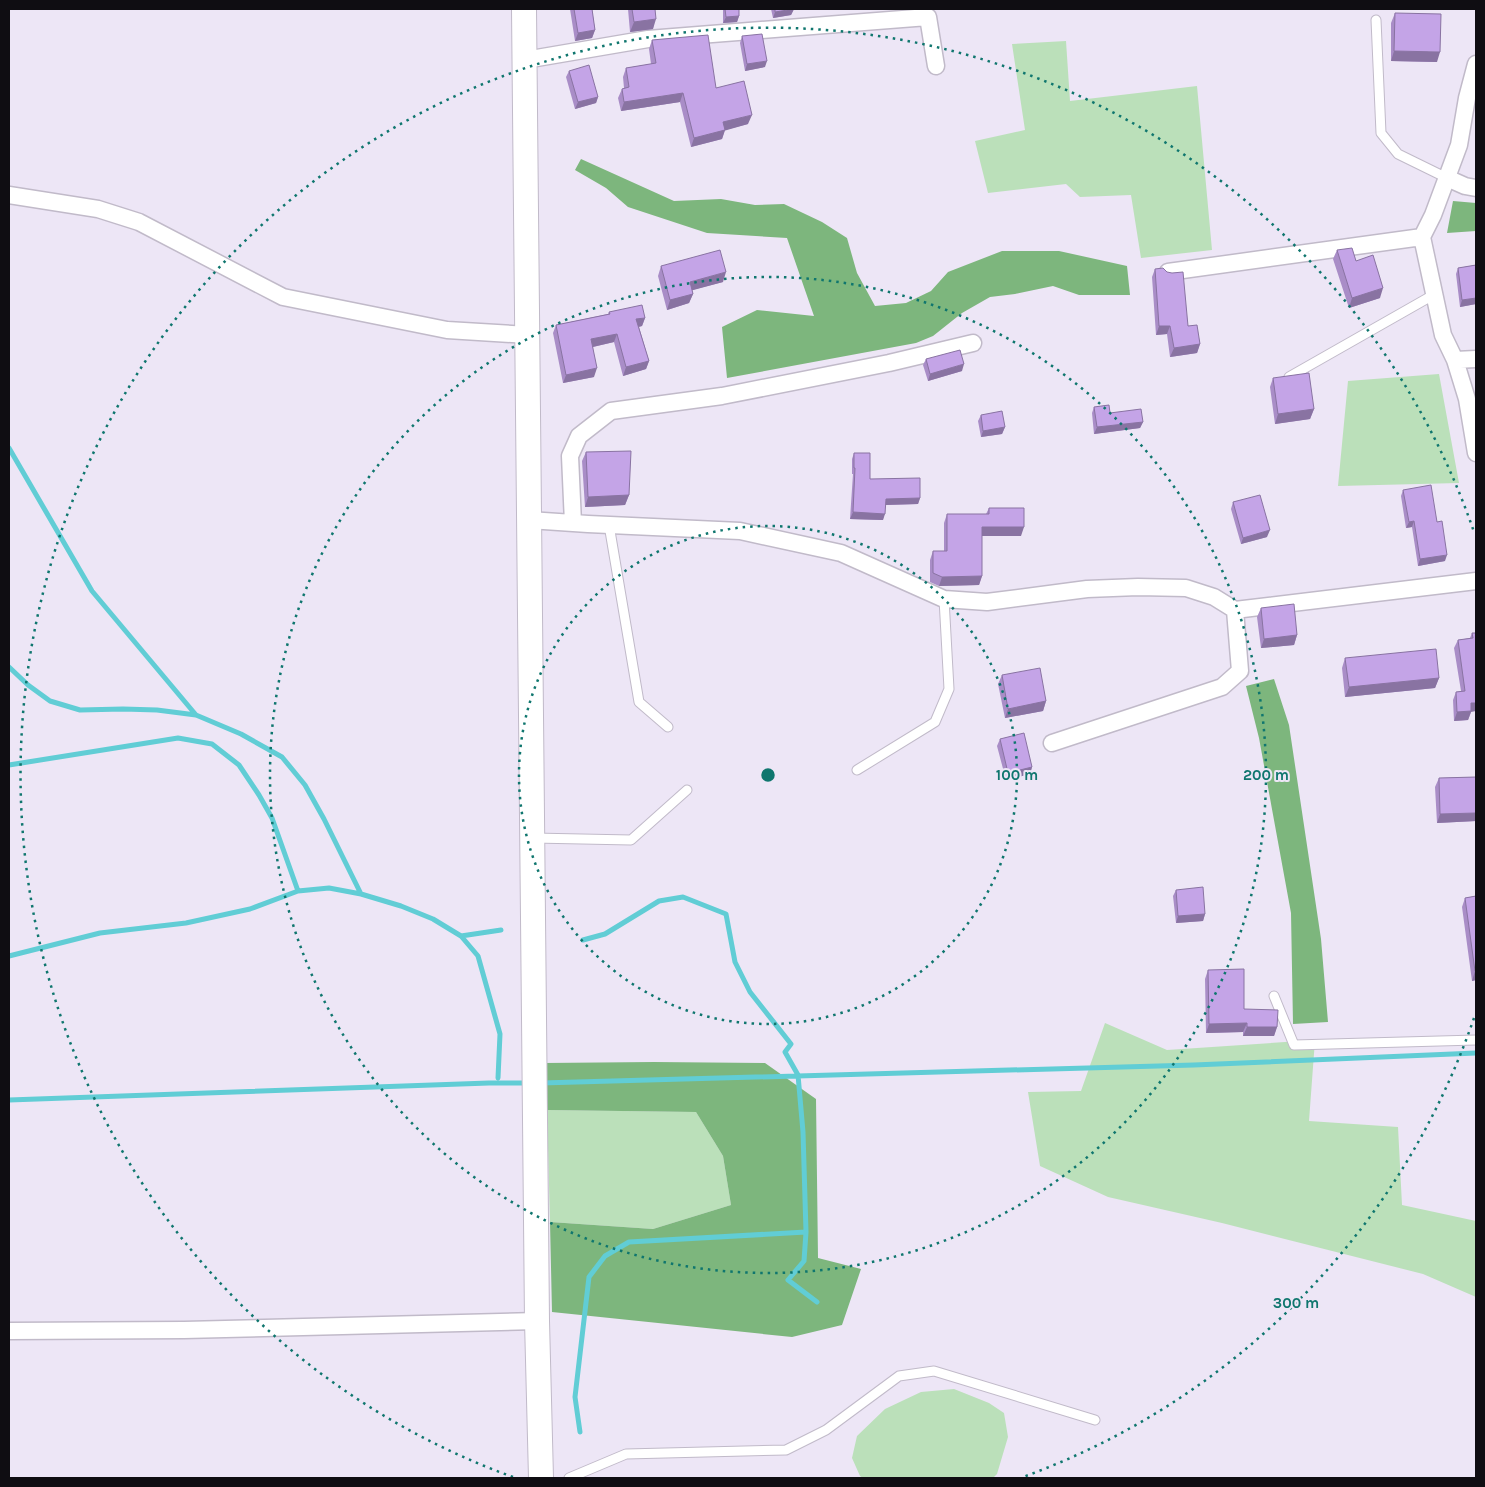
<svg xmlns="http://www.w3.org/2000/svg" width="1485" height="1487" viewBox="0 0 1485 1487" font-family="Karla,sans-serif">
  <style>
    .green { fill: #bbe0ba }
    .forest { fill: #7db67d }
    .lines { fill: none; stroke-linecap: round; stroke-linejoin: round }
    .stream { stroke: #61cdd5; stroke-width: 5 }
    .lane-casing { stroke: #c1bac9; stroke-width: 11 }
    .street-casing { stroke: #c1bac9; stroke-width: 19 }
    .secondary-casing { stroke: #c1bac9; stroke-width: 26 }
    .lane { stroke: #fff; stroke-width: 9 }
    .street { stroke: #fff; stroke-width: 16 }
    .secondary { stroke: #fff; stroke-width: 24 }
    .wall { fill: #a98dc7 }
    .shaded-wall { fill: #8973a2 }
    .building { fill: #c4a4e7; stroke: #8973a2 }
    .ring { fill: none; stroke: #0f766e; stroke-width: 2.5; stroke-dasharray: 2.5 5 }
    .centre { fill: #0f766e; stroke: #ede6f6; stroke-width: 2.5 }
    .ring-label { font-size: 15px; text-anchor: middle; font-weight: bold; fill: #0f766e; stroke: #ede6f6; stroke-width: 4; stroke-linejoin: round; paint-order: stroke }
  </style>
  <rect width="100%" height="100%" fill="#ede6f6"/>
  <path class="green" d="M 1066,41 L 1070,101 L 1197,86 L 1212,250 L 1141,258 L 1131,195 L 1080,197 L 1066,184 L 988,193 L 975,141 L 1025,130 L 1012,44 Z
    M 1439,374 L 1459,483 L 1338,486 L 1348,381 Z
    M 1105,1023 L 1167,1050 L 1315,1040 L 1309,1121 L 1398,1127 L 1402,1205 L 1476,1221 L 1476,1297 L 1423,1274 L 1222,1223 L 1108,1197 L 1040,1166 L 1028,1092 L 1081,1091 Z
    M 547,1110 L 696,1112 L 723,1156 L 731,1205 L 653,1229 L 550,1222 Z
    M 954,1389 L 989,1403 L 1004,1413 L 1008,1437 L 997,1474 L 993,1478 L 863,1478 L 860,1476 L 852,1458 L 857,1436 L 885,1409 L 921,1392 Z"/>
  <path class="forest" d="M 581,159 L 674,201 L 721,199 L 755,205 L 784,204 L 822,222 L 847,238 L 857,273 L 875,306 L 906,303 L 931,291 L 948,272 L 1002,251 L 1059,251 L 1127,266 L 1130,295 L 1079,295 L 1053,286 L 1015,294 L 990,297 L 962,313 L 933,336 L 916,343 L 727,378 L 722,327 L 757,310 L 814,316 L 787,238 L 707,233 L 628,207 L 606,188 L 575,170 Z
    M 1453,201 L 1476,203 L 1476,231 L 1447,233 Z
    M 1274,679 L 1289,725 L 1321,939 L 1328,1022 L 1293,1024 L 1291,913 L 1259,738 L 1246,686 Z
    M 654,1062 L 765,1063 L 816,1099 L 818,1258 L 861,1269 L 842,1325 L 792,1337 L 552,1312 L 550,1222 L 653,1229 L 731,1205 L 723,1156 L 696,1112 L 547,1110 L 544,1063 Z"/>
  <g class="lines">
    <path class="stream" d="M 9,448 L 92,591 L 196,715
      M 9,667 L 28,685 L 50,701 L 80,710 L 123,709 L 157,710 L 196,715 L 241,734 L 282,757 L 305,785 L 324,819 L 361,894
      M 9,765 L 178,738 L 212,744 L 239,765 L 259,795 L 272,818 L 298,891
      M 461,936 L 501,930
      M 583,940 L 605,934 L 659,901 L 683,897 L 726,914 L 735,962 L 750,992 L 791,1044 L 785,1052 L 798,1075 L 803,1132 L 806,1232 L 804,1261 L 788,1280 L 817,1302
      M 9,956 L 100,933 L 186,923 L 250,909 L 298,891 L 329,888 L 361,894 L 401,906 L 433,919 L 461,936 L 478,956 L 500,1034 L 498,1078
      M 541,1083 L 1194,1065 L 1476,1053
      M 9,1100 L 489,1083 L 528,1083
      M 580,1432 L 575,1397 L 589,1277 L 605,1256 L 629,1242 L 806,1232"/>
    <defs>
      <path id="lane" d="M 1376,20 L 1381,133 L 1398,154 L 1447,178
        M 1289,377 L 1435,294
        M 609,525 L 639,702 L 668,727
        M 857,770 L 935,722 L 949,689 L 944,599
        M 533,838 L 631,840 L 687,790
        M 1274,996 L 1294,1045 L 1476,1040
        M 569,1478 L 626,1454 L 786,1450 L 826,1430 L 899,1376 L 934,1371 L 1095,1420"/>
      <path id="street" d="M 525,60 L 648,39 L 928,17 L 936,66
        M 1476,64 L 1467,98 L 1459,145 L 1433,215 L 1422,237 L 1443,335 L 1455,360 L 1467,399 L 1476,453
        M 1447,178 L 1465,186 L 1476,188
        M 9,195 L 98,209 L 139,222 L 283,297 L 447,330 L 528,335
        M 1168,272 L 1422,237
        M 1455,360 L 1476,359
        M 529,520 L 588,524 L 740,531 L 841,553 L 944,599 L 987,602 L 1087,589 L 1138,587 L 1186,588 L 1214,597 L 1235,610 L 1240,671 L 1222,687 L 1052,743
        M 573,523 L 570,456 L 579,436 L 611,411 L 722,396 L 889,363 L 973,343
        M 1235,610 L 1476,581
        M 9,1331 L 184,1330 L 537,1321"/>
      <path id="secondary" d="M 524,9 L 537,1321 L 541,1478"/>
    </defs>
    <use href="#lane" class="lane-casing"/>
    <use href="#street" class="street-casing"/>
    <use href="#secondary" class="secondary-casing"/>
    <use href="#lane" class="lane"/>
    <use href="#street" class="street"/>
    <use href="#secondary" class="secondary"/>
  </g>
  <path class="wall" d="M 570,9 L 592,9 L 595,30 L 592,38 L 575,41 Z
    M 628,9 L 655,9 L 653,29 L 630,32 Z
    M 723,9 L 739,9 L 739,16 L 737,22 L 723,23 Z
    M 771,9 L 794,9 L 791,15 L 773,18 Z
    M 1395,13 L 1437,62 L 1391,61 L 1391,23 Z
    M 742,36 L 765,67 L 745,71 L 740,43 Z
    M 652,40 L 716,88 L 748,124 L 725,130 L 722,139 L 691,147 L 680,102 L 621,111 L 618,98 L 622,89 L 624,88 L 623,77 L 626,68 L 651,64 L 649,49 Z
    M 569,71 L 598,97 L 596,103 L 575,109 L 566,77 Z
    M 1337,250 L 1356,261 L 1380,298 L 1349,308 L 1333,259 Z
    M 1476,265 L 1476,304 L 1460,307 L 1456,274 L 1458,268 Z
    M 661,266 L 723,282 L 692,290 L 693,294 L 689,303 L 667,310 L 658,276 Z
    M 1155,269 L 1188,326 L 1200,344 L 1197,353 L 1170,357 L 1167,334 L 1156,335 L 1152,277 Z
    M 609,312 L 645,318 L 642,326 L 639,327 L 649,361 L 646,369 L 623,376 L 614,342 L 593,347 L 594,377 L 563,383 L 553,333 L 556,325 L 608,314 Z
    M 926,359 L 962,371 L 928,381 L 923,365 Z
    M 1273,378 L 1314,409 L 1310,419 L 1275,424 L 1270,387 Z
    M 1094,407 L 1110,413 L 1143,422 L 1140,428 L 1094,434 L 1092,413 Z
    M 981,415 L 1005,427 L 1002,434 L 981,437 L 978,421 Z
    M 586,452 L 629,495 L 625,505 L 585,507 L 582,461 Z
    M 854,453 L 870,479 L 920,498 L 918,504 L 885,505 L 883,520 L 850,519 L 853,474 L 852,474 L 852,459 Z
    M 1403,490 L 1437,522 L 1445,561 L 1418,566 L 1412,527 L 1406,528 L 1401,496 Z
    M 1233,502 L 1267,537 L 1241,544 L 1231,509 Z
    M 989,508 L 1021,536 L 982,536 L 982,576 L 979,585 L 939,586 L 930,582 L 930,560 L 933,551 L 944,551 L 944,523 L 947,514 L 986,514 Z
    M 1261,608 L 1297,635 L 1294,645 L 1261,648 L 1257,617 Z
    M 1472,633 L 1476,633 L 1471,712 L 1468,720 L 1454,721 L 1453,700 L 1456,692 L 1461,691 L 1454,648 L 1458,640 L 1470,638 Z
    M 1345,658 L 1439,678 L 1435,688 L 1345,697 L 1342,668 Z
    M 1002,675 L 1046,701 L 1043,711 L 1005,718 L 998,684 Z
    M 1000,739 L 1032,767 L 1030,774 L 1006,780 L 997,746 Z
    M 1476,777 L 1476,821 L 1437,823 L 1435,787 L 1439,778 Z
    M 1176,890 L 1205,914 L 1203,921 L 1176,923 L 1173,896 Z
    M 1476,896 L 1476,980 L 1472,981 L 1462,907 L 1465,898 Z
    M 1208,970 L 1244,1009 L 1277,1027 L 1274,1036 L 1243,1036 L 1243,1032 L 1206,1033 L 1205,979 Z"/>
  <path class="shaded-wall" d="M 794,9 L 791,15 L 773,18 L 775,12 Z
    M 739,16 L 737,22 L 723,23 L 726,17 Z
    M 656,19 L 653,29 L 630,32 L 634,22 Z
    M 595,30 L 592,38 L 575,41 L 578,33 Z
    M 1394,51 L 1440,52 L 1437,62 L 1391,61 Z
    M 767,61 L 765,67 L 745,71 L 747,64 Z
    M 683,93 L 680,102 L 621,111 L 624,102 Z
    M 598,97 L 596,103 L 575,109 L 578,102 Z
    M 752,115 L 748,124 L 720,132 L 723,122 Z
    M 725,130 L 722,139 L 691,147 L 694,138 Z
    M 726,272 L 723,282 L 686,292 L 690,282 Z
    M 1383,288 L 1380,298 L 1349,308 L 1352,298 Z
    M 693,294 L 689,303 L 667,310 L 670,300 Z
    M 1476,298 L 1476,304 L 1460,307 L 1462,300 Z
    M 645,318 L 642,326 L 633,328 L 636,319 Z
    M 1159,326 L 1170,326 L 1167,334 L 1156,335 Z
    M 617,334 L 614,342 L 588,348 L 591,339 Z
    M 1200,344 L 1197,353 L 1170,357 L 1174,348 Z
    M 649,361 L 646,369 L 623,376 L 626,367 Z
    M 964,364 L 962,371 L 928,381 L 930,374 Z
    M 597,368 L 594,377 L 563,383 L 566,375 Z
    M 1314,409 L 1310,419 L 1275,424 L 1278,414 Z
    M 1143,422 L 1140,428 L 1094,434 L 1097,427 Z
    M 1005,427 L 1002,434 L 981,437 L 983,431 Z
    M 629,495 L 625,505 L 585,507 L 588,497 Z
    M 920,498 L 918,504 L 884,505 L 886,499 Z
    M 853,512 L 885,514 L 883,520 L 850,519 Z
    M 1414,521 L 1412,527 L 1406,528 L 1409,522 Z
    M 982,527 L 1024,527 L 1021,536 L 979,536 Z
    M 1270,530 L 1267,537 L 1241,544 L 1243,538 Z
    M 1447,555 L 1445,561 L 1418,566 L 1420,559 Z
    M 982,576 L 979,585 L 939,586 L 942,577 Z
    M 1297,635 L 1294,645 L 1261,648 L 1264,639 Z
    M 1439,678 L 1435,688 L 1345,697 L 1349,687 Z
    M 1046,701 L 1043,711 L 1005,718 L 1008,709 Z
    M 1471,703 L 1476,703 L 1476,711 L 1471,712 L 1468,720 L 1454,721 L 1457,712 Z
    M 1032,767 L 1030,774 L 1006,780 L 1008,773 Z
    M 1476,813 L 1476,821 L 1437,823 L 1440,814 Z
    M 1205,914 L 1203,921 L 1176,923 L 1178,916 Z
    M 1475,971 L 1476,971 L 1476,980 L 1472,981 Z
    M 1247,1023 L 1243,1032 L 1206,1033 L 1209,1024 Z
    M 1247,1027 L 1277,1027 L 1274,1036 L 1243,1036 Z"/>
  <path class="building" d="M 574,9 L 592,9 L 595,30 L 578,33 Z
    M 632,9 L 655,9 L 656,19 L 634,22 Z
    M 725,9 L 739,9 L 739,16 L 726,17 Z
    M 775,9 L 794,9 L 775,12 Z
    M 1395,13 L 1441,14 L 1440,52 L 1394,51 Z
    M 762,34 L 767,61 L 747,64 L 742,36 Z
    M 708,35 L 716,88 L 744,81 L 752,115 L 723,122 L 725,130 L 694,138 L 683,93 L 624,102 L 622,89 L 629,87 L 626,68 L 656,63 L 652,40 Z
    M 589,65 L 598,97 L 578,102 L 569,71 Z
    M 1352,248 L 1356,261 L 1373,255 L 1383,288 L 1352,298 L 1337,250 Z
    M 720,250 L 726,272 L 690,282 L 693,294 L 670,300 L 661,266 Z
    M 1476,265 L 1476,298 L 1462,300 L 1458,268 Z
    M 1163,268 L 1167,272 L 1172,273 L 1183,272 L 1188,326 L 1197,325 L 1200,344 L 1174,348 L 1170,326 L 1159,326 L 1155,269 Z
    M 642,305 L 645,318 L 636,319 L 649,361 L 626,367 L 617,334 L 591,339 L 597,368 L 566,375 L 556,325 L 610,314 L 609,312 Z
    M 960,350 L 964,364 L 930,374 L 926,359 Z
    M 1309,373 L 1314,409 L 1278,414 L 1273,378 Z
    M 1109,405 L 1110,413 L 1141,409 L 1143,422 L 1097,427 L 1094,407 Z
    M 1002,411 L 1005,427 L 983,431 L 981,415 Z
    M 631,451 L 629,495 L 588,497 L 586,452 Z
    M 854,453 L 870,453 L 870,479 L 920,478 L 920,498 L 886,499 L 885,514 L 853,512 L 855,468 L 854,468 Z
    M 1431,485 L 1437,522 L 1442,521 L 1447,555 L 1420,559 L 1414,521 L 1409,522 L 1403,490 Z
    M 1260,495 L 1270,530 L 1243,538 L 1233,502 Z
    M 989,508 L 1024,508 L 1024,527 L 982,527 L 982,576 L 942,577 L 933,573 L 933,551 L 947,551 L 947,514 L 989,514 Z
    M 1294,604 L 1297,635 L 1264,639 L 1261,608 Z
    M 1472,633 L 1476,633 L 1476,703 L 1471,703 L 1471,711 L 1457,712 L 1456,692 L 1465,691 L 1458,640 L 1473,638 Z
    M 1436,649 L 1439,678 L 1349,687 L 1345,658 Z
    M 1040,668 L 1046,701 L 1008,709 L 1002,675 Z
    M 1024,733 L 1032,767 L 1008,773 L 1000,739 Z
    M 1476,777 L 1476,813 L 1440,814 L 1439,778 Z
    M 1203,887 L 1205,914 L 1178,916 L 1176,890 Z
    M 1476,896 L 1476,971 L 1475,971 L 1465,898 Z
    M 1244,969 L 1244,1009 L 1278,1010 L 1277,1027 L 1247,1027 L 1247,1023 L 1209,1024 L 1208,970 Z"/>
  <g class="ring">
    <circle cx="768" cy="775" r="249"/>
    <circle cx="768" cy="775" r="498"/>
    <path d="M1474 1018A747 747 0 0 1 1023 1477M513 1477A747 747 0 1 1 1474 532"/>
  </g>
  <circle cx="768" cy="775" r="8" class="centre"/>
  <g class="ring-label">
    <text x="1017" y="780">100 m</text>
    <text x="1266" y="780">200 m</text>
    <text x="1296" y="1308">300 m</text>
  </g>
  <rect width="1485" height="1487" fill="none" stroke="#0f0d12" stroke-width="20"/>
</svg>
